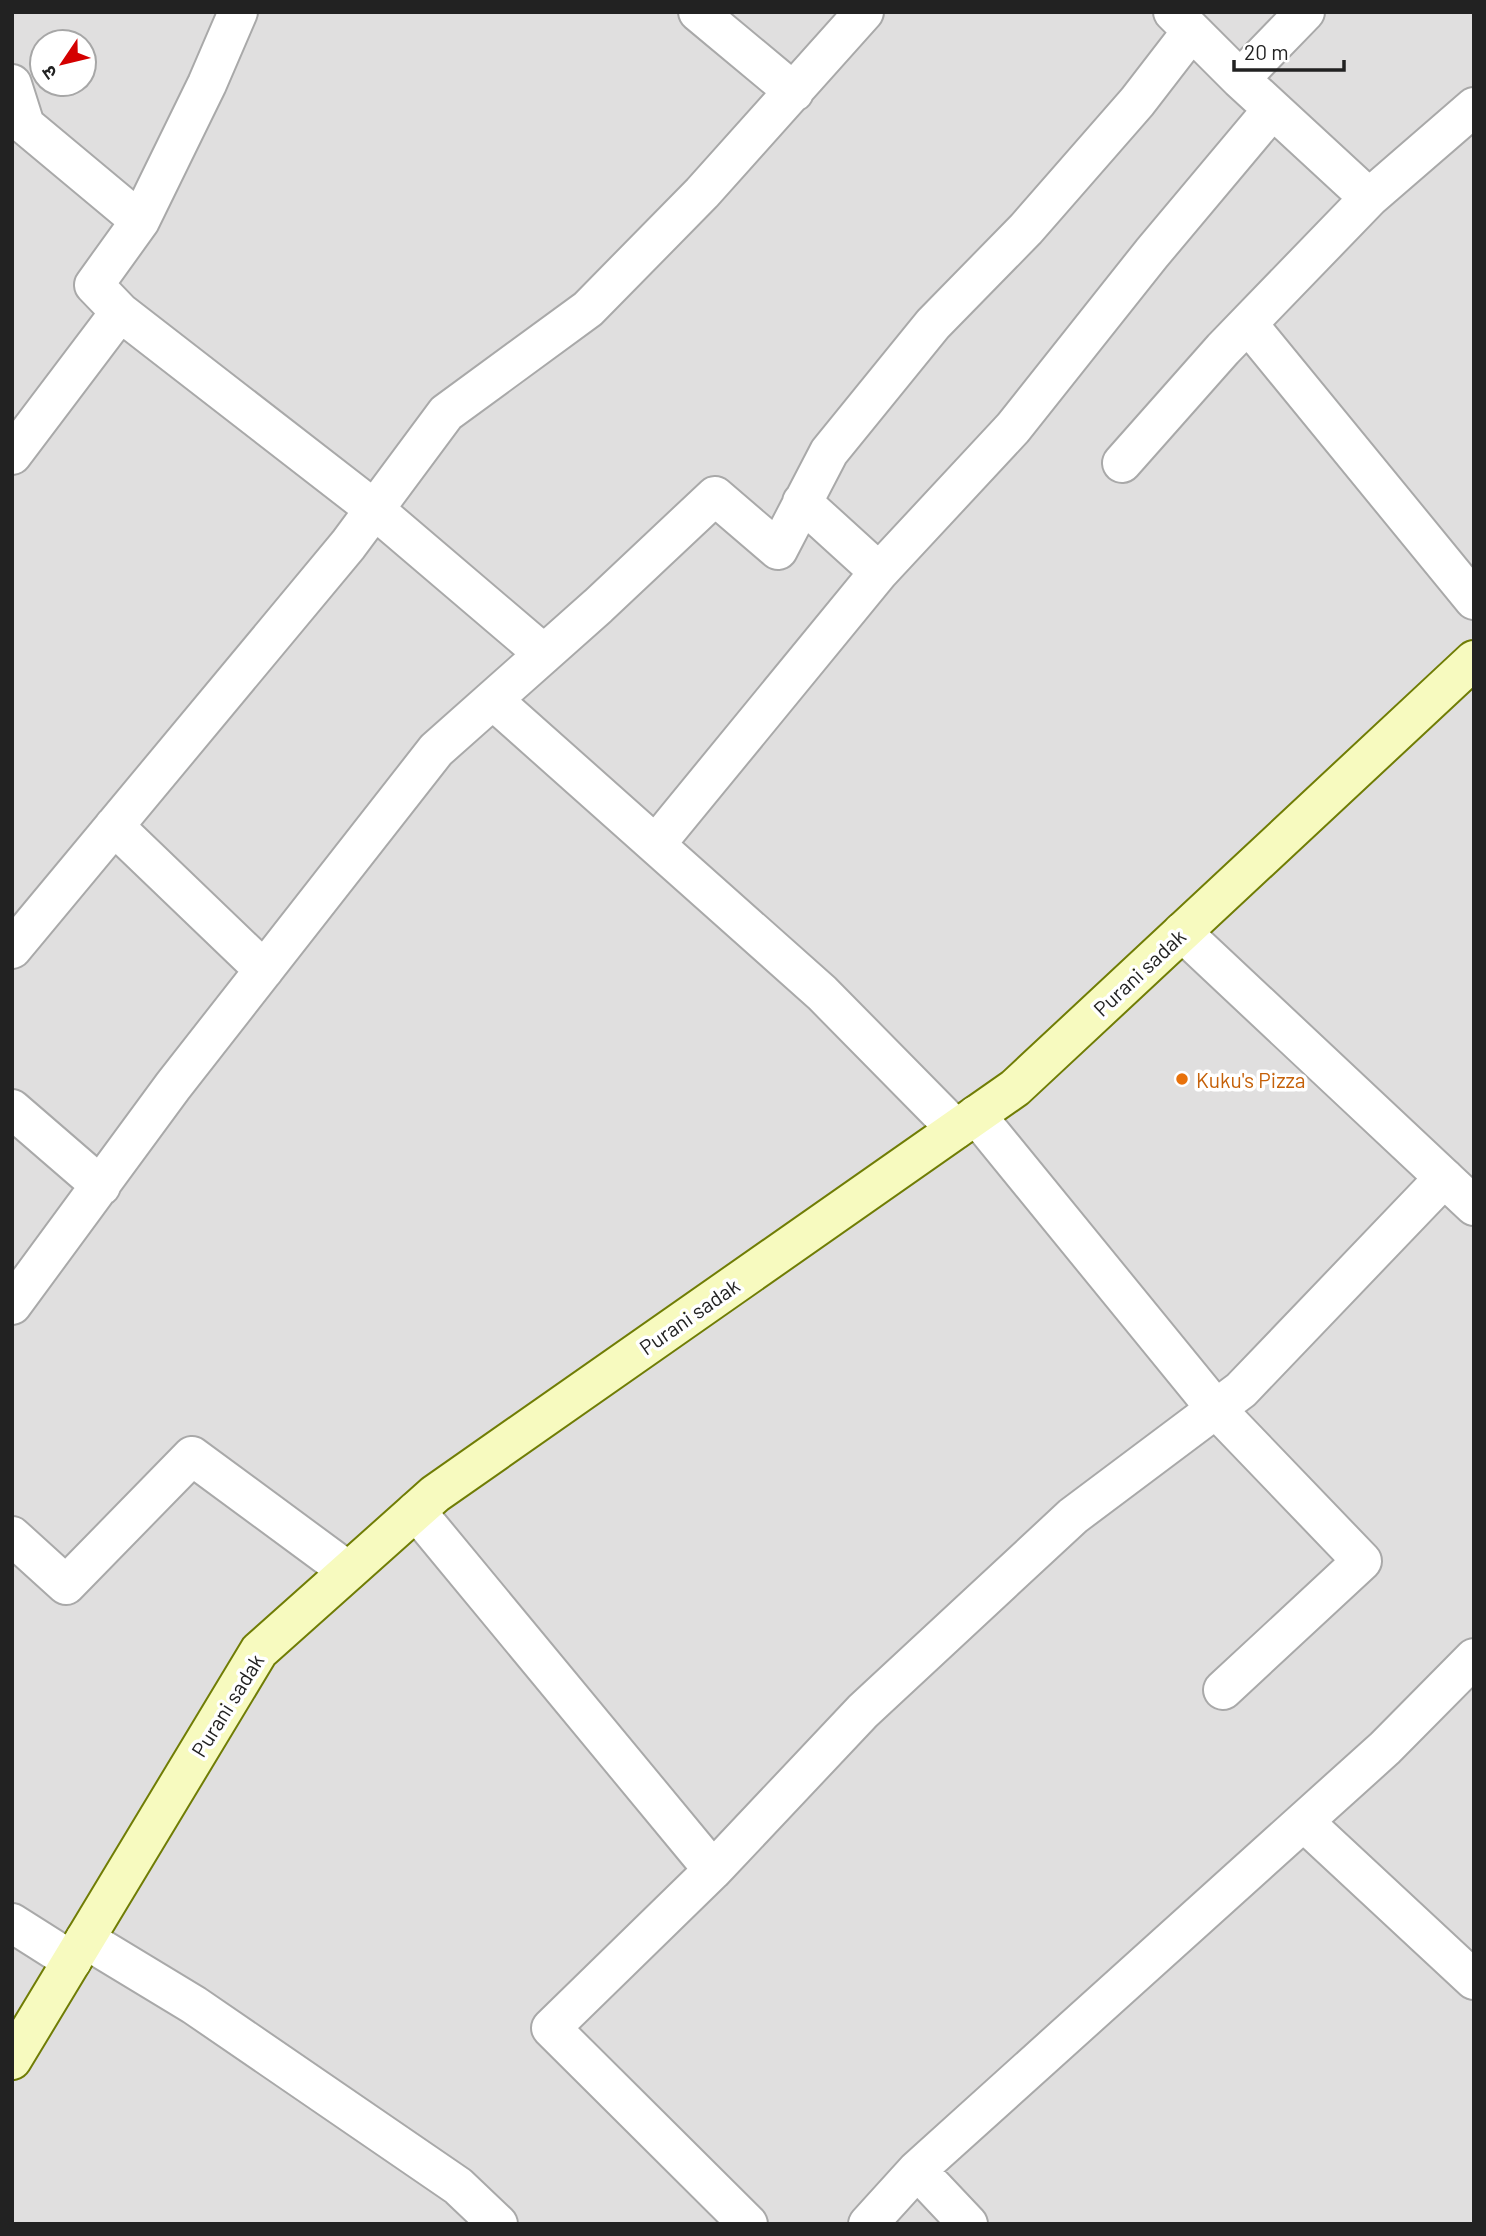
<svg xmlns="http://www.w3.org/2000/svg" width="1486" height="2236" viewBox="0 0 1486 2236" font-family="Barlow,'Noto Sans Devanagari',sans-serif">
  <style>
    .residential { fill: #e0dfdf; fill-rule: evenodd }
    .lines { fill: none; stroke-linecap: round; stroke-linejoin: round }
    .minor-casing { stroke: #a9a9a9; stroke-width: 42 }
    .tertiary-casing { stroke: #a9a9a9; stroke-width: 42 }
    .secondary-casing { stroke: #707d05; stroke-width: 42 }
    .minor { stroke: #fff; stroke-width: 38 }
    .tertiary { stroke: #fff; stroke-width: 38 }
    .secondary { stroke: #f7fabf; stroke-width: 38 }
    .food-dot { fill: #e8710a; stroke: #fff; stroke-width: 2.5 }
    .labels { text-anchor: middle; dominant-baseline: central; stroke-width: 7; stroke-linejoin: round; paint-order: stroke }
    .street-label { font-size: 21px; fill: #222; stroke: #fff }
    .food-label { font-size: 21px; fill: #c56008; stroke: #fff; text-anchor: start }
  </style>
  <rect width="100%" height="100%" fill="#f2efe9"/>
  <path class="residential" d="M 12,12 L 1474,12 L 1474,2224 L 12,2224 ZM 42,42 L 84,42 L 84,84 L 42,84 Z"/>
  <g class="lines">
    <defs>
      <path id="minor" d="M 238,12 L 207,84 L 140,221 L 94,285 L 120,312 L 374,509 L 544,654
        M 698,12 L 794,92
        M 1173,12 L 1240,79 L 1369,198
        M 1240,79 L 1305,12
        M 12,84 L 25,125 L 140,221
        M 1248,324 L 1474,600
        M 12,455 L 120,312
        M 1122,463 L 1223,349 L 1369,198 L 1474,107
        M 802,502 L 879,572 L 1013,428 L 1152,253 L 1272,110
        M 493,700 L 822,993 L 956,1129
        M 114,826 L 264,970
        M 656,844 L 879,572
        M 12,949 L 348,545 L 446,413 L 588,309 L 702,193 L 864,12
        M 12,1109 L 101,1186
        M 976,1115 L 1216,1409 L 1362,1561 L 1223,1690
        M 12,1305 L 173,1086 L 436,750 L 598,606 L 715,496 L 778,550 L 829,452 L 933,324 L 1026,229 L 1137,102 L 1191,32
        M 416,1511 L 713,1870 L 863,1711 L 1073,1516 L 1241,1390 L 1444,1178
        M 12,1536 L 66,1585 L 192,1456 L 348,1571
        M 1304,1822 L 1474,1980
        M 713,1870 L 551,2028 L 748,2224
        M 85,1939 L 194,2005 L 458,2186 L 498,2224
        M 868,2224 L 917,2170
        M 968,2224 L 917,2170 L 1385,1748 L 1474,1658"/>
      <path id="tertiary" d="M 1182,932 L 1474,1206
        M 12,1923 L 72,1961"/>
      <path id="secondary" d="M 12,2060 L 259,1651 L 435,1494 L 1015,1088 L 1474,660"/>
    </defs>
    <use href="#minor" class="minor-casing"/>
    <use href="#tertiary" class="tertiary-casing"/>
    <use href="#secondary" class="secondary-casing"/>
    <use href="#minor" class="minor"/>
    <use href="#tertiary" class="tertiary"/>
    <use href="#secondary" class="secondary"/>
  </g>
  <circle class="food-dot" cx="1182" cy="1079" r="7"/>
  <g class="labels">
    <g class="street-label">
      <text transform="translate(1139 972) rotate(-43)">Purani sadak</text>
      <text transform="translate(689 1316) rotate(-35)">Purani sadak</text>
      <text transform="translate(227 1705) rotate(-58)">Purani sadak</text>
    </g>
    <g class="food-label">
      <text x="1196" y="1079">Kuku's Pizza</text>
    </g>
  </g>
  <rect width="1486" height="2236" fill="none" stroke="#222222" stroke-width="28"/>
  <g transform="translate(63 63) rotate(235)"><circle r="33" fill="#ffffff" stroke="#a7a7a7" stroke-width="2"/>
  <path d="M0-5L12 26L0 18L-12 26Z" fill="#d40000"/>
  <text y="-10" font-size="19" font-weight="bold" text-anchor="middle" fill="#222222">उ</text>
  </g>
  <path d="M1234 60v10h110v-10" fill="none" stroke="#222222" stroke-width="3.5"/>
  <text x="1244" y="60" font-size="21" fill="#222222" stroke="#ffffff" stroke-width="5" paint-order="stroke">20 m</text>
</svg>
